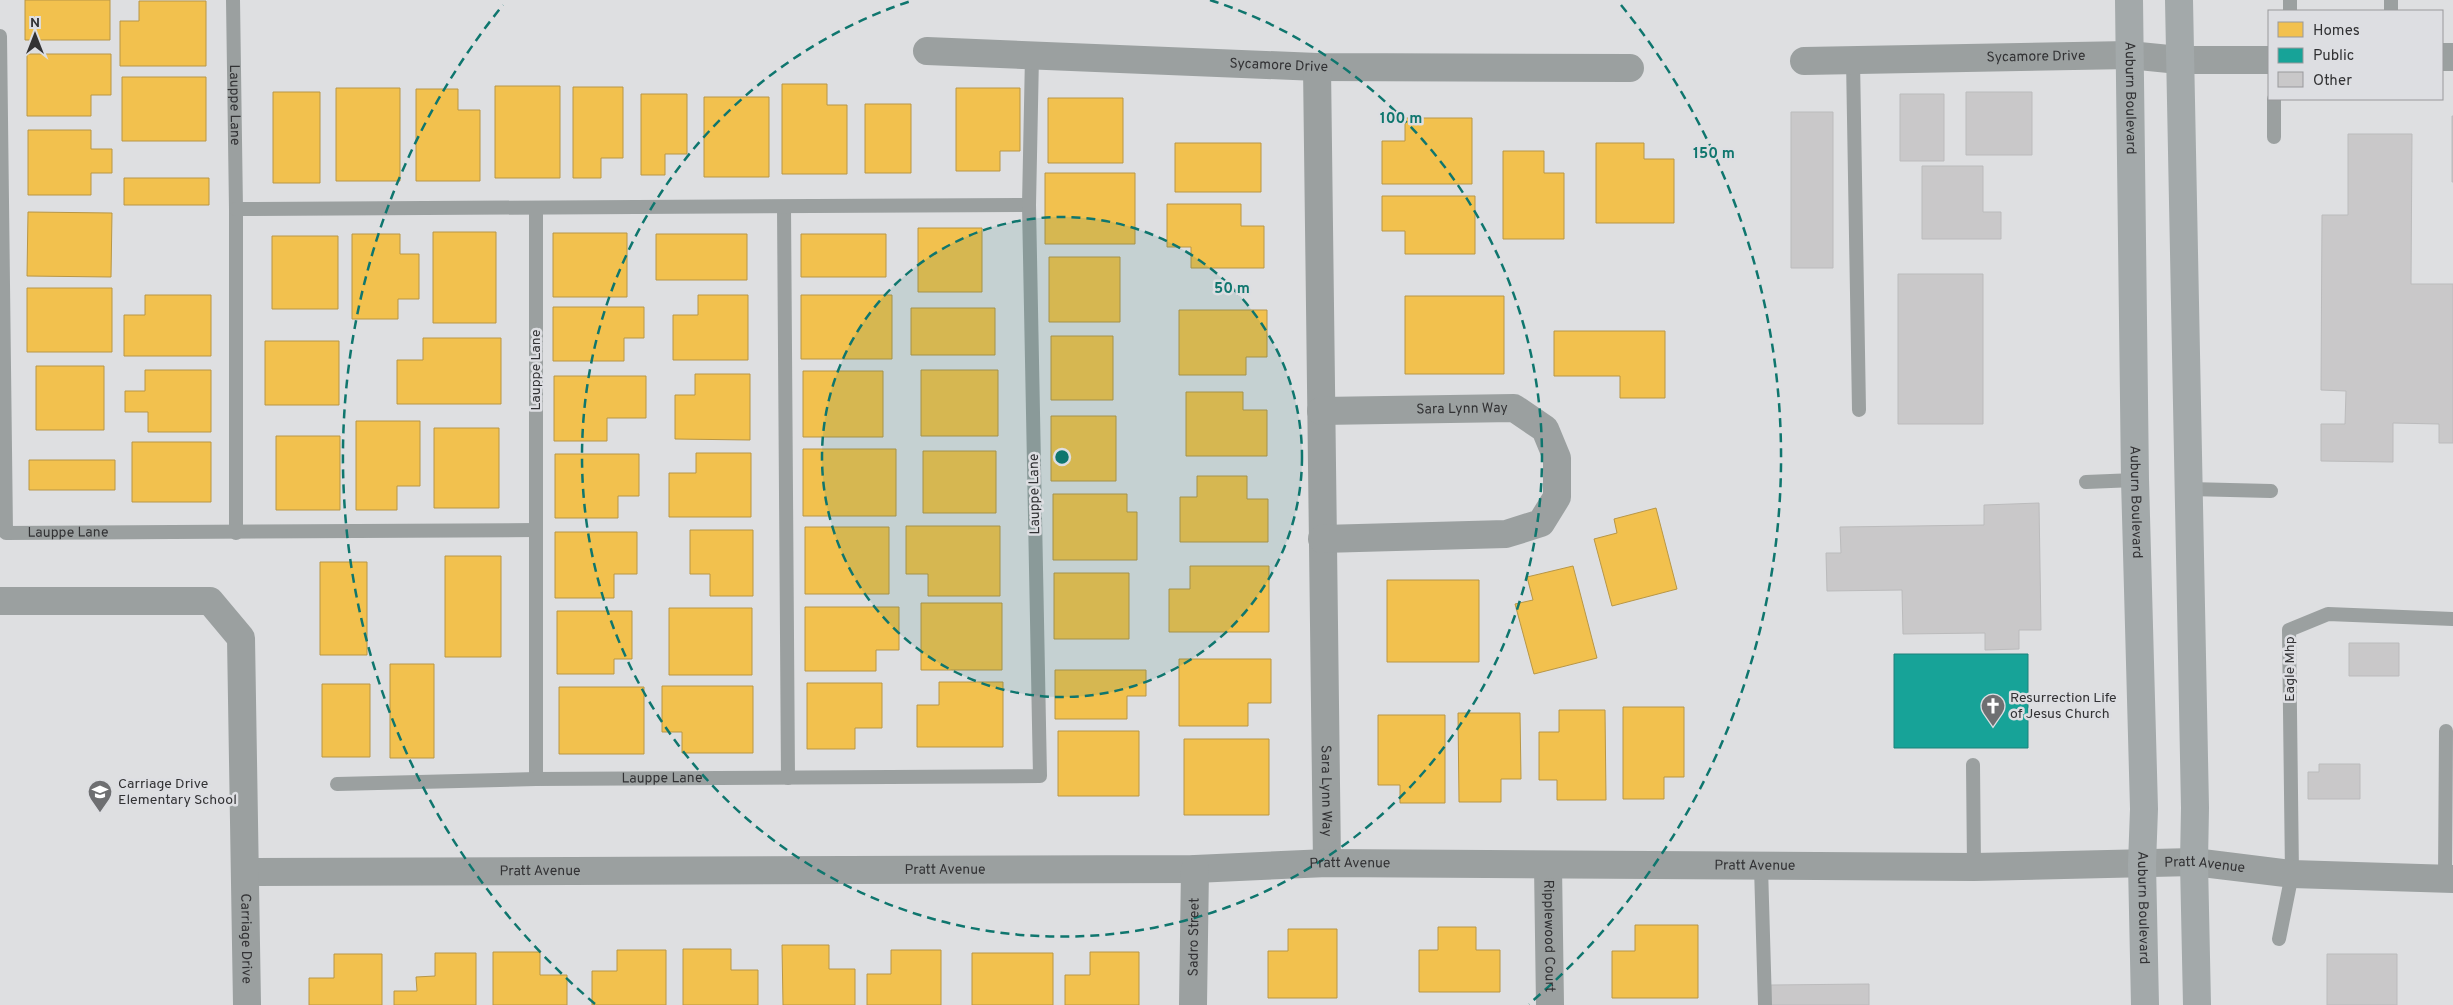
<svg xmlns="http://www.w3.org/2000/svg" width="2453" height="1005" viewBox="0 0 2453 1005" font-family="Overpass,sans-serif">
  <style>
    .homes { fill: #f2c14e; stroke: #b89646 }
    .public { fill: #17a398; stroke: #1f817a }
    .building { fill: #c9c8c9; stroke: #bbbbbc }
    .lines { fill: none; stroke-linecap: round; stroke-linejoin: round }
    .service { stroke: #9ba0a0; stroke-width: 14 }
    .minor { stroke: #9ba0a0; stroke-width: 28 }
    .tertiary { stroke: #9ba0a0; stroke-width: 28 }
    .secondary { stroke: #a3a9aa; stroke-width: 28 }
    .ring { fill: none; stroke: #0f766e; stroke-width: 2.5; stroke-dasharray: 9 6 }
    .labels { text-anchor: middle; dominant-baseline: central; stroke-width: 5; stroke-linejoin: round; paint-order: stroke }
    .street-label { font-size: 14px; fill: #323234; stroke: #dddee2 }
    .poi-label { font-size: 14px; fill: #323234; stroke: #dddee2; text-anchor: start }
    .centre { fill: #0f766e; stroke: #dddee2; stroke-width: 2.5 }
    .ring-label { font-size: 15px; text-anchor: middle; font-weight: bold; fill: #0f766e; stroke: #dddee2; stroke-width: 5; stroke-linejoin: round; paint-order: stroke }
  </style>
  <rect width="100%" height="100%" fill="#dedfe1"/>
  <path class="homes" d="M 25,0 L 110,0 L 110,40 L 25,40 Z
    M 139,1 L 206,1 L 206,66 L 120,66 L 120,21 L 139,21 Z
    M 27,54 L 111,54 L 111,95 L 91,95 L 91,116 L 27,116 Z
    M 122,77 L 206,77 L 206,141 L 122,141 Z
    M 782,84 L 827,84 L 827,105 L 847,105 L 847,174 L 782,174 Z
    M 495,86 L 560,86 L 560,178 L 495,178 Z
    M 573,87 L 623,87 L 623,158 L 601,158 L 601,178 L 573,178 Z
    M 336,88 L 400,88 L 400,181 L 336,181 Z
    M 956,88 L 1020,88 L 1020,151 L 1000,151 L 1000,171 L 956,171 Z
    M 416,89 L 458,89 L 458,110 L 480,110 L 480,181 L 416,181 Z
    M 273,92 L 320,92 L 320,183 L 273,183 Z
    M 641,94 L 687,94 L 687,154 L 665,154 L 665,175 L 641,175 Z
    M 704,97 L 769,97 L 769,177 L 704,177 Z
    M 1048,98 L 1123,98 L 1123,163 L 1048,163 Z
    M 865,104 L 911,104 L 911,173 L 865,173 Z
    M 1405,118 L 1472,118 L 1472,184 L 1382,184 L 1382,141 L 1405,141 Z
    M 28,130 L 91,130 L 91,149 L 112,149 L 112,173 L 91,173 L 91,195 L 28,195 Z
    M 1175,143 L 1261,143 L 1261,192 L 1175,192 Z
    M 1596,143 L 1644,143 L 1644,159 L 1674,159 L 1674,223 L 1596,223 Z
    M 1503,151 L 1544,151 L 1544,173 L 1564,173 L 1564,239 L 1503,239 Z
    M 1045,173 L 1135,173 L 1135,244 L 1045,244 Z
    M 124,178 L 209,178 L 209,205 L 124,205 Z
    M 1382,196 L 1475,196 L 1475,254 L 1405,254 L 1405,231 L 1382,231 Z
    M 1167,204 L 1241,204 L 1241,226 L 1264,226 L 1264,268 L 1191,268 L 1191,247 L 1167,247 Z
    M 28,212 L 112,213 L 111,277 L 27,276 Z
    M 918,228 L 982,228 L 982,292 L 918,292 Z
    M 433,232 L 496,232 L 496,323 L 433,323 Z
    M 553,233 L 627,233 L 627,297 L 553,297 Z
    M 352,234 L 400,234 L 400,254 L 419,254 L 419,299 L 398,299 L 398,319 L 352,319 Z
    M 656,234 L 747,234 L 747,280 L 656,280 Z
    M 801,234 L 886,234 L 886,277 L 801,277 Z
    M 272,236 L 338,236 L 338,309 L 272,309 Z
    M 1049,257 L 1120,257 L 1120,322 L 1049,322 Z
    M 27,288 L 112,288 L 112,352 L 27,352 Z
    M 145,295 L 211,295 L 211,356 L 124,356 L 124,315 L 145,315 Z
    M 698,295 L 748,295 L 748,360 L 673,360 L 673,315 L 698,315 Z
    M 801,295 L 892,295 L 892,359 L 801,359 Z
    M 1405,296 L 1504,296 L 1504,374 L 1405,374 Z
    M 553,307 L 644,307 L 644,338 L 624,338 L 624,361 L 553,361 Z
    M 911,308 L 995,308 L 995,355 L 911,355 Z
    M 1179,310 L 1267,310 L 1267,357 L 1246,357 L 1246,375 L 1179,375 Z
    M 1554,331 L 1665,331 L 1665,398 L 1620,398 L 1620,376 L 1554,376 Z
    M 1051,336 L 1113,336 L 1113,400 L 1051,400 Z
    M 423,338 L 501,338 L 501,404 L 397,404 L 397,360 L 423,360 Z
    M 265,341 L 339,341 L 339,405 L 265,405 Z
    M 36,366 L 104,366 L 104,430 L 36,430 Z
    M 145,370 L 211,370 L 211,432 L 148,432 L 148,412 L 125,412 L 125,391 L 145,391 Z
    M 921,370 L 998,370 L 998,436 L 921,436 Z
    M 803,371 L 883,371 L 883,437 L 803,437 Z
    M 695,374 L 750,374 L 750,440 L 675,439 L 675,395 L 695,395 Z
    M 554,376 L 646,376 L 646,418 L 607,418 L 607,441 L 554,441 Z
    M 1186,392 L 1243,392 L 1243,410 L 1267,410 L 1267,456 L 1186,456 Z
    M 1051,416 L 1116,416 L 1116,481 L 1051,481 Z
    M 356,421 L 420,421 L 420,486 L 397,486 L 397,510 L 356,510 Z
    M 434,428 L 499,428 L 499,508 L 434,508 Z
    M 276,436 L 340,436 L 340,510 L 276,510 Z
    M 132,442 L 211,442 L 211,502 L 132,502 Z
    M 803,449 L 896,449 L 896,516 L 803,516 Z
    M 923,451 L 996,451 L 996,513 L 923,513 Z
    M 696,453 L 751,453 L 751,517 L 669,517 L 669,473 L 696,473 Z
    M 555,454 L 639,454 L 639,496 L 618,496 L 618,518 L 555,518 Z
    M 29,460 L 115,460 L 115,490 L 29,490 Z
    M 1197,476 L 1247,476 L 1247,499 L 1268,499 L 1268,542 L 1180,542 L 1180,497 L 1197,497 Z
    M 1053,494 L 1127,494 L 1127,512 L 1137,512 L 1137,560 L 1053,560 Z
    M 1656,508 L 1677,589 L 1612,606 L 1594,539 L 1617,533 L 1614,519 Z
    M 906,526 L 1000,526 L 1000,596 L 928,596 L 928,574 L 906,574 Z
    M 805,527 L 889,527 L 889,594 L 805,594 Z
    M 690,530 L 753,530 L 753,596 L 710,596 L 710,574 L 690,574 Z
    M 555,532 L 637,532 L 637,574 L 614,574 L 614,598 L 555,598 Z
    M 445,556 L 501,556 L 501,657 L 445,657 Z
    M 320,562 L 367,562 L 367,655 L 320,655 Z
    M 1190,566 L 1269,566 L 1269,632 L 1169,632 L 1169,589 L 1190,589 Z
    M 1573,566 L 1597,658 L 1534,674 L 1515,604 L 1533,600 L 1527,577 Z
    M 1054,573 L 1129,573 L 1129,639 L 1054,639 Z
    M 1387,580 L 1479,580 L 1479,662 L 1387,662 Z
    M 921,603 L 1002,603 L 1002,670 L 921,670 Z
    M 805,607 L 899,607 L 899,650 L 876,650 L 876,671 L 805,671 Z
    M 669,608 L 752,608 L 752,675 L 669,675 Z
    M 557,611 L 632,611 L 632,659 L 614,659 L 614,674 L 557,674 Z
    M 1179,659 L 1271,659 L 1271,703 L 1248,703 L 1248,726 L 1179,726 Z
    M 390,664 L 434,664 L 434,758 L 390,758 Z
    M 1055,670 L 1146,670 L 1146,696 L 1127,696 L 1127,719 L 1055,719 Z
    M 939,682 L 1003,682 L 1003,747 L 917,747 L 917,705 L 939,705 Z
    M 807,683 L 882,683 L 882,728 L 855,728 L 855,749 L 807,749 Z
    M 322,684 L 370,684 L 370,757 L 322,757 Z
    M 662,686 L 753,686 L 753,753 L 682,753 L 682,732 L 662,732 Z
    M 559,687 L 644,687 L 644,754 L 559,754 Z
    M 1623,707 L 1684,707 L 1684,777 L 1664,777 L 1664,799 L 1623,799 Z
    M 1559,710 L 1605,710 L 1606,800 L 1557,800 L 1557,780 L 1539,780 L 1539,732 L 1559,732 Z
    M 1458,713 L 1520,713 L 1521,779 L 1501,779 L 1501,802 L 1459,802 Z
    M 1378,715 L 1445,715 L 1445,803 L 1400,803 L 1400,785 L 1378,785 Z
    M 1058,731 L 1139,731 L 1139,796 L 1058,796 Z
    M 1184,739 L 1269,739 L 1269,815 L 1184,815 Z
    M 1635,925 L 1698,925 L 1698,998 L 1612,998 L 1612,951 L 1635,951 Z
    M 1438,927 L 1476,927 L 1476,950 L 1500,950 L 1500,992 L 1419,992 L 1419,950 L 1438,950 Z
    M 1288,929 L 1337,929 L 1337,998 L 1268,998 L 1268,951 L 1288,951 Z
    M 782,945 L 829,945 L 829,969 L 855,969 L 855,1005 L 783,1005 Z
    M 683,949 L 731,949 L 731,970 L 758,970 L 758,1005 L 683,1005 Z
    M 617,950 L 666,950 L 666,1005 L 592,1005 L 592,971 L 617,971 Z
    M 891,950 L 941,950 L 941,1005 L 867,1005 L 867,974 L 891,974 Z
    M 493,952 L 540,952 L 540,975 L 567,975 L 567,1005 L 493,1005 Z
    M 1090,952 L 1139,952 L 1139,1005 L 1065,1005 L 1065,975 L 1090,975 Z
    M 435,953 L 476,953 L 476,1005 L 394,1005 L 394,991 L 417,991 L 416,977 L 435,976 Z
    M 972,953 L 1053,953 L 1053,1005 L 972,1005 Z
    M 334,954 L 382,954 L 382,1005 L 309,1005 L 309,978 L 334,978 Z"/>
  <path class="public" d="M 1894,654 L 2028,654 L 2028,748 L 1894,748 Z"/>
  <path class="building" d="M 1966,92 L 2032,92 L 2032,155 L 1966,155 Z
    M 1900,94 L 1944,94 L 1944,161 L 1900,161 Z
    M 1791,112 L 1833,112 L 1833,268 L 1791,268 Z
    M 2452,116 L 2453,116 L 2453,182 L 2452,182 Z
    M 2348,134 L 2412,134 L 2411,284 L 2453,284 L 2453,443 L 2439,443 L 2439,424 L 2393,423 L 2393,462 L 2321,461 L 2321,424 L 2345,424 L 2346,391 L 2321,390 L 2322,215 L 2348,215 Z
    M 1922,166 L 1983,166 L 1983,212 L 2001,212 L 2001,239 L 1922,239 Z
    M 1898,274 L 1983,274 L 1983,424 L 1898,424 Z
    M 2039,503 L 2041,630 L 2019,630 L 2019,649 L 1985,650 L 1985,633 L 1903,634 L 1902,590 L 1827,591 L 1826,553 L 1841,553 L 1840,527 L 1984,525 L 1984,505 Z
    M 2349,643 L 2399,643 L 2399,676 L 2349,676 Z
    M 2319,764 L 2360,764 L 2360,799 L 2308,799 L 2308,772 L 2319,772 Z
    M 2327,954 L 2397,954 L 2397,1005 L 2327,1005 Z
    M 1869,984 L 1869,1005 L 1771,1005 L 1771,985 Z"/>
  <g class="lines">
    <g class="service">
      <path id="s1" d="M 233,0 L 236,209 L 236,533"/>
      <path d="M 2290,0 L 2290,11"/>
      <path d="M 2391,11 L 2391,0"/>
      <path id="s2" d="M 0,36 L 6,533 L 535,530"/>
      <path d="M 1853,60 L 1859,410"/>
      <path d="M 2274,137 L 2274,99"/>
      <path d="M 784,207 L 788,778"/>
      <path d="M 236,209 L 1029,205"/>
      <path d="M 2086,482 L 2135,480"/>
      <path d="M 2189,489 L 2271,491"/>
      <path d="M 1973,765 L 1974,867"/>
      <path d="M 536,779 L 536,209"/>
      <path id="s3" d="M 337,784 L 536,779 L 1040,776 L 1029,205 L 1032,56"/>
      <path d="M 1761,867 L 1765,1005"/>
      <path d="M 2445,879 L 2446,731"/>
      <path d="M 2279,939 L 2292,874 L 2289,630 L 2328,614 L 2453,619"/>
    </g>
    <g class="minor">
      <path id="s4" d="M 927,51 L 1317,67 L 1630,68"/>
      <path d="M 2442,57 L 2453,57"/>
      <path id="s5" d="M 1804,61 L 2129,55 L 2179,60 L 2269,60"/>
      <path id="s6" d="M 1317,67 L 1327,863"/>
      <path id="s7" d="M 1321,411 L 1514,408 L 1545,429 L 1557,458 L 1557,497 L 1541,523 L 1506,534 L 1322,539"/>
      <path id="s8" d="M 1548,866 L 1550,1005"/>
      <path id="s9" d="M 246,872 L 1195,869 L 1327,863 L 1974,867 L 2194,862 L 2292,874 L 2453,879"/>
      <path id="s10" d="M 1193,1005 L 1195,869"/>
    </g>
    <path class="tertiary" id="s11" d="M 0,601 L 210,601 L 241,638 L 247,1005"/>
    <g class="secondary">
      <path id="s12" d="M 2129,0 L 2135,480 L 2144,809 L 2142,864 L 2145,1005"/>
      <path d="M 2179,0 L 2195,808 L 2194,862 L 2197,1005"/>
    </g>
  </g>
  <circle cx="1062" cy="457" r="240" fill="#0f766e" fill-opacity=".12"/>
  <g class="ring">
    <circle cx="1062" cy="457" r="240"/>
    <path d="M1210 0A480 480 0 1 1 914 0"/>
    <path d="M595 1004A719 719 0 0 1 503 5M1621 5A719 719 0 0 1 1529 1004"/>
  </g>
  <defs>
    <symbol id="church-pin" viewBox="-11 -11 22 30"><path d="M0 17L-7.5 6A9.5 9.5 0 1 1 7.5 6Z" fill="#6e6f71" stroke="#dddee2"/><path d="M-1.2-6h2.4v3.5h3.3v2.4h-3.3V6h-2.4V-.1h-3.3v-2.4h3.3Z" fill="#fff"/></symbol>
    <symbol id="school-pin" viewBox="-11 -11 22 30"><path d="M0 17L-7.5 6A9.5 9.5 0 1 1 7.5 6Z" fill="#6e6f71" stroke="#dddee2"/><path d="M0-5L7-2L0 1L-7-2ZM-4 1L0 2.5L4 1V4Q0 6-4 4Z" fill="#fff"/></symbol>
  </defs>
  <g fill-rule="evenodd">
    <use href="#church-pin" x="1979" y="692" width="28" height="38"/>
    <use href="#school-pin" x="86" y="778" width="28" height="38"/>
  </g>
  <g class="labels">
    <g class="street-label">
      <text stroke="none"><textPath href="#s5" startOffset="232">Sycamore Drive</textPath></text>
      <text stroke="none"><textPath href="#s4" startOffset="352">Sycamore Drive</textPath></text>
      <text stroke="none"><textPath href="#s12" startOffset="98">Auburn Boulevard</textPath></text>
      <text stroke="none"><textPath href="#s1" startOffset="105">Lauppe Lane</textPath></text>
      <text transform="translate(536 370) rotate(-90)">Lauppe Lane</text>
      <text stroke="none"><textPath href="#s7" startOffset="141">Sara Lynn Way</textPath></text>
      <text transform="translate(1035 494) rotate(-91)">Lauppe Lane</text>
      <text stroke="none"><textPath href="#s12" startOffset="502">Auburn Boulevard</textPath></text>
      <text stroke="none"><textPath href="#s2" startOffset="559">Lauppe Lane</textPath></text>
      <text transform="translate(2290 669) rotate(-90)">Eagle Mhp</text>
      <text stroke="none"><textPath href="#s3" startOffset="325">Lauppe Lane</textPath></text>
      <text stroke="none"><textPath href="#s6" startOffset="724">Sara Lynn Way</textPath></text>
      <text stroke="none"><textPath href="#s9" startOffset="1104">Pratt Avenue</textPath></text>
      <text stroke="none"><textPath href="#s9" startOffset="1959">Pratt Avenue</textPath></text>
      <text stroke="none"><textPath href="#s9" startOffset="1509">Pratt Avenue</textPath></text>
      <text stroke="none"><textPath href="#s9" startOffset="699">Pratt Avenue</textPath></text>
      <text stroke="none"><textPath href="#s9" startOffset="294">Pratt Avenue</textPath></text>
      <text stroke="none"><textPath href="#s12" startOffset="908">Auburn Boulevard</textPath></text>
      <text stroke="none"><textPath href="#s8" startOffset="70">Ripplewood Court</textPath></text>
      <text stroke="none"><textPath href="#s10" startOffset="68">Sadro Street</textPath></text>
      <text stroke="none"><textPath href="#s11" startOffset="559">Carriage Drive</textPath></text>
    </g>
    <g class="poi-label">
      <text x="2010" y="698">Resurrection Life<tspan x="2010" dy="16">of Jesus Church</tspan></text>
      <text x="118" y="784">Carriage Drive<tspan x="118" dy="16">Elementary School</tspan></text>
    </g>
  </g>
  <circle cx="1062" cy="457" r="8" class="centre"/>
  <g class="ring-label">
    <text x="1401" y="123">100 m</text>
    <text x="1714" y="158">150 m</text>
    <text x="1232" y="293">50 m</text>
  </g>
  <rect x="2268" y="10" width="175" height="90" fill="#dddee2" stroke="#99999c"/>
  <rect x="2278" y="22" width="25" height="15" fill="#f2c14e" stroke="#99999c"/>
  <text x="2313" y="35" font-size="15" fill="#323234">Homes</text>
  <rect x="2278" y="48" width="25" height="15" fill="#17a398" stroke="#99999c"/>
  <text x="2313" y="60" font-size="15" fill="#323234">Public</text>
  <rect x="2278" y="72" width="25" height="15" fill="#c9c8c9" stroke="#99999c"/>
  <text x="2313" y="85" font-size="15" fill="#323234">Other</text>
  <g transform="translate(35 35)" stroke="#dddee2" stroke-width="4" paint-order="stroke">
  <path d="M0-4L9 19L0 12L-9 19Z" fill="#323234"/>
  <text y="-8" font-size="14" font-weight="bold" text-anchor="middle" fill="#323234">N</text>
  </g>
</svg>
